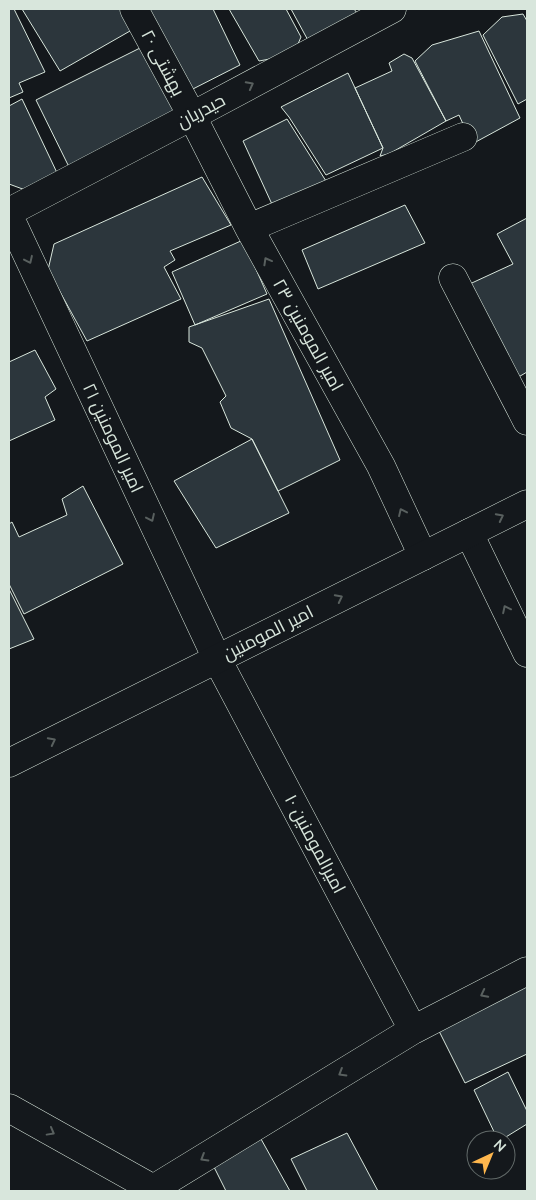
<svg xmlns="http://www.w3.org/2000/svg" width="536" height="1200" viewBox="0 0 536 1200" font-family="'Nunito Sans',Cairo,sans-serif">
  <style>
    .building { fill: #2c363c; stroke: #d8e6dc }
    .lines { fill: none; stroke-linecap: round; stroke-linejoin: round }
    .minor-casing { stroke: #d8e6dc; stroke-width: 29 }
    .secondary-casing { stroke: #d8e6dc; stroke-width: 29 }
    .minor { stroke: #14181c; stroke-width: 28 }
    .secondary { stroke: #14181c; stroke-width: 28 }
    .oneway { stroke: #59605f }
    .labels { text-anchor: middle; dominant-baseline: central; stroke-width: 4; stroke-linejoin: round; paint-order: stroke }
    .street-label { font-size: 18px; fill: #d8e6dc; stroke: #14181c }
  </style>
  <rect width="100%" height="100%" fill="#14181c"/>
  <path class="building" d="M 9,9 L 14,9 L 45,72 L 19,83 L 23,92 L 9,98 Z
    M 22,9 L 125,9 L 137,27 L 60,71 Z
    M 138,9 L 213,9 L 240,65 L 185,93 Z
    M 229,9 L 286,9 L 301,37 L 295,51 L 275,58 L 259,61 Z
    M 291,9 L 354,9 L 357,13 L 310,44 Z
    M 523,14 L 527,21 L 527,99 L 518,104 L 483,35 L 502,17 Z
    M 479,31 L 520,118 L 472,144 L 459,115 L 446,121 L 415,61 L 432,45 Z
    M 148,44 L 186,114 L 72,173 L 36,100 Z
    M 404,54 L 412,58 L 446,121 L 389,154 L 380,156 L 383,148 L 355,88 L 392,71 L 389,63 Z
    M 348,73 L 383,148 L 326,175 L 289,117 L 281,107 Z
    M 22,99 L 59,177 L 28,191 L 9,184 L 9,106 Z
    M 287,119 L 331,189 L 276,213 L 243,141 Z
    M 202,177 L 231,225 L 170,251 L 175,260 L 164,267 L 181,299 L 87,341 L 48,270 L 54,244 Z
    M 405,205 L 425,243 L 318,289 L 302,250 Z
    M 527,218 L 527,372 L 510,382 L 461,288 L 513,264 L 497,234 Z
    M 243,240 L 267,294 L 195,325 L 172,272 Z
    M 269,299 L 340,460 L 278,491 L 252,439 L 231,428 L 220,402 L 226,396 L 202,348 L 189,342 L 189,327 Z
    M 35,350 L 56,389 L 45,397 L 55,420 L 9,441 L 9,362 Z
    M 252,439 L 289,513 L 216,548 L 174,481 Z
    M 83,486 L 123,564 L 24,614 L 9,584 L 9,524 L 12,522 L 19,537 L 67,515 L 62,499 Z
    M 9,589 L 34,639 L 9,649 Z
    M 525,984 L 527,988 L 527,1054 L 465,1083 L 437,1027 Z
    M 508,1072 L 527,1111 L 527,1124 L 501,1140 L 498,1140 L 474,1090 Z
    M 347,1133 L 378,1191 L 307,1191 L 291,1159 Z
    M 261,1139 L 290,1191 L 226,1191 L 212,1163 Z"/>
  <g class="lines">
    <defs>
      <path id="minor" d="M 134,9 L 192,116 L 249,228 L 381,466 L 423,556
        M 9,212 L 192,116 L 392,9
        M 9,216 L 217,659 L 413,1030
        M 249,228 L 463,137
        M 453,278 L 527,421
        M 469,533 L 527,653
        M 9,1108 L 157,1191
        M 153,1189 L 413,1030 L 527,971"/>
      <path id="secondary" d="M 9,763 L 527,504"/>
    </defs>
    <use href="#minor" class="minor-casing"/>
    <use href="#secondary" class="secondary-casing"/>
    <use href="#minor" class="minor"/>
    <use href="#secondary" class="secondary"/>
  </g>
  <defs><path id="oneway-chevron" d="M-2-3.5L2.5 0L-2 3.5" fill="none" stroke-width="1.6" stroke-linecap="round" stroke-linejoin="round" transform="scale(1.25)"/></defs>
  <g class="oneway">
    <use href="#oneway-chevron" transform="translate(250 85) rotate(-28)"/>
    <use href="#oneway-chevron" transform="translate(29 260) rotate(65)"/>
    <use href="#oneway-chevron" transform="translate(267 261) rotate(-119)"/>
    <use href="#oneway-chevron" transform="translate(402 512) rotate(-115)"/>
    <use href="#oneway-chevron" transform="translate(500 517) rotate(-27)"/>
    <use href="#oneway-chevron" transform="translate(151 518) rotate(65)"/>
    <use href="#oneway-chevron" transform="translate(339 598) rotate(-27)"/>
    <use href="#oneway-chevron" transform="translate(506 609) rotate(-116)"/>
    <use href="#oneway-chevron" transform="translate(52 741) rotate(-27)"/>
    <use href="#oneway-chevron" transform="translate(484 994) rotate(153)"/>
    <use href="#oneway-chevron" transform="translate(342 1073) rotate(149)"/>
    <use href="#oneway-chevron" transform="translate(51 1132) rotate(29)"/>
    <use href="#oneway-chevron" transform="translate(204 1158) rotate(149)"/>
  </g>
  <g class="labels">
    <g class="street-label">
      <text transform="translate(163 63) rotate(62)">بهشتی ۲۰</text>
      <text transform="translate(201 111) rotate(-28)">حیدریان</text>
      <text transform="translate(308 335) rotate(61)">امیر المومنین ۲۳</text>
      <text transform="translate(113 438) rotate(65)">امیر المومنین ۲۱</text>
      <text transform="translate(268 633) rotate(-27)">امیر المومنین</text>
      <text transform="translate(315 844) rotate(62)">امیرالمومنین ۱۰</text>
    </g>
  </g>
  <rect width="536" height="1200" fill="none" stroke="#d8e6dc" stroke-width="20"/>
  <g transform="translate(491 1155) rotate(44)"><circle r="24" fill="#14181c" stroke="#626a69"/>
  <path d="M0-4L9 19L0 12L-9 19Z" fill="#ffb74d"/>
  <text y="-8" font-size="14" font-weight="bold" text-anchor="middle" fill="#d8e6dc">N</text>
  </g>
</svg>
